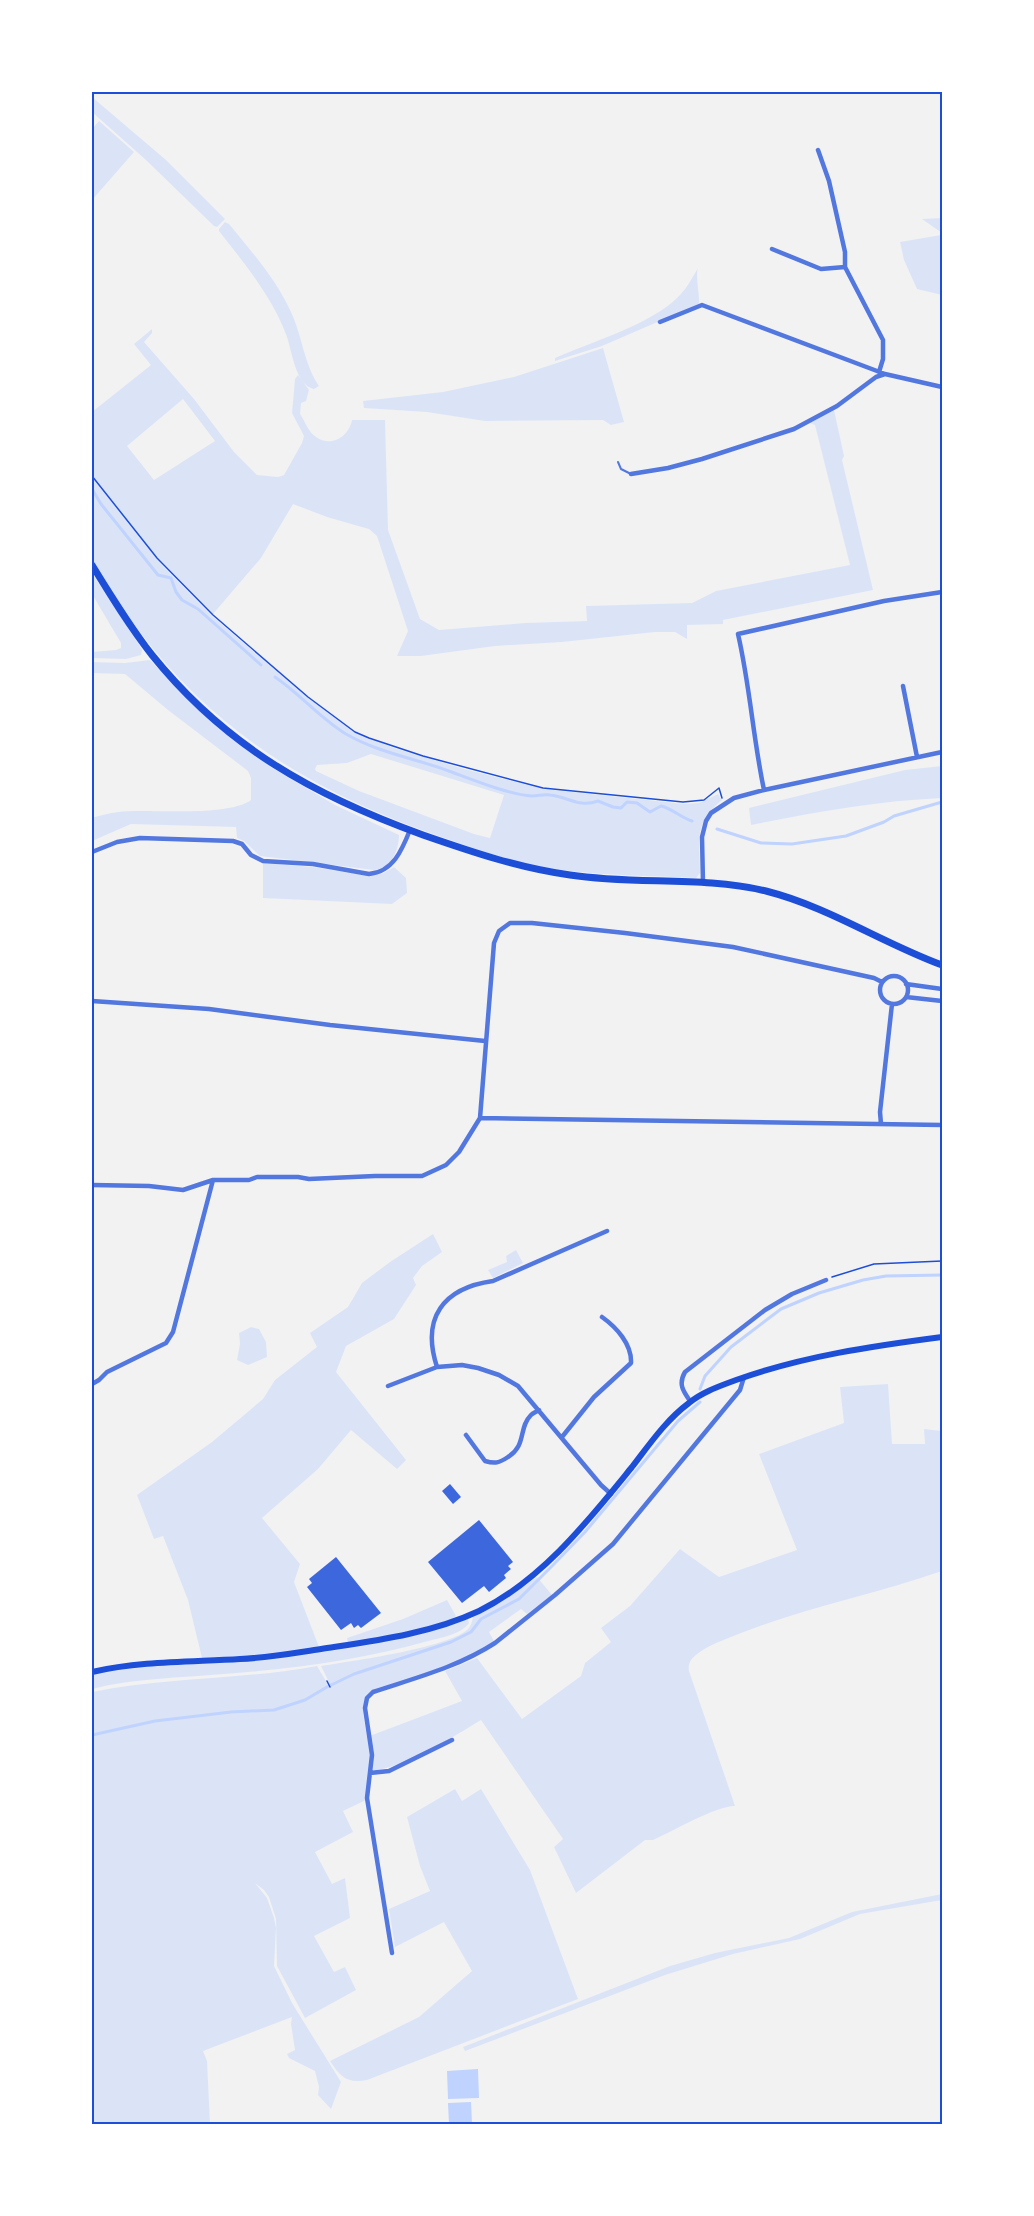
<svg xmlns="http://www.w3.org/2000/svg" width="1034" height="2216" viewBox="0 0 1034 2216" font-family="Manrope,sans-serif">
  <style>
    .green { fill: #dbe4f7; fill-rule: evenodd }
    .water { fill: #bfd3fe }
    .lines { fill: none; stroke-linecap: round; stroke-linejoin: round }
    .stream { stroke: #bfd3fe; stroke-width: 3 }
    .building { fill: #3d67dc }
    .path { stroke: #1d4ed8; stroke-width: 1.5 }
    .service { stroke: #5277de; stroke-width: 2 }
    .minor { stroke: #5277de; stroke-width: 4.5 }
    .secondary { stroke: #1d4ed8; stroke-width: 6 }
    .primary { stroke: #1d4ed8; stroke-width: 7 }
    .neatline { fill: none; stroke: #1d4ed8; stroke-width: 2 }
  </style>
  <rect width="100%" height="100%" fill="#f2f2f2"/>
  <path class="green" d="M 92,97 L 166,160 L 225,219 L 217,227 L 214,226 L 146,160 L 92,112 Z
    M 99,121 L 134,152 L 92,200 L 92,129 Z
    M 942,218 L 942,233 L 922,219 Z
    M 225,222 L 229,224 C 251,251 276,279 291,312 C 302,335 304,364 319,386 L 314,389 C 296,386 292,352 287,337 C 273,298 245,264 219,231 L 219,229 Z
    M 941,235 L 942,241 L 942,295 L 917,289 L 904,260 L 900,242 Z
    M 698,268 C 695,276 700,294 699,304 L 602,346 L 555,361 L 555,358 C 591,342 649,325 677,298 C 686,290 692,278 698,268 Z
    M 152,329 L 152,333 L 144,342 L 194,399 L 234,452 L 257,475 L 278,477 L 284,475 L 302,443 L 304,436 L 292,413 L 295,379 L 298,375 L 309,390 L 306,401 L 301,403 L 300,414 C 305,421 308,432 316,437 C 332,448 349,436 352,420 L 385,420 L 388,530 L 420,619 L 439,630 L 525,623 L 587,621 L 586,606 L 692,603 L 716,591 L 850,565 L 815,425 L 810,423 L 834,410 L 844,456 L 842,460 L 873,590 L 723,620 L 723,624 L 687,625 L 687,639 L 675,632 L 655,632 L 562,642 L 495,646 L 421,656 L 397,656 L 408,631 L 377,536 L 369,529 L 327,517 L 293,504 L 261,558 L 213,614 L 153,552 L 92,475 L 92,412 L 151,365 L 134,344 ZM 183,399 L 215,441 L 154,480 L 127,446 Z
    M 603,348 L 624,422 L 611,425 L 603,420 L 485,421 L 427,412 L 364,408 L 363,401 L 443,392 L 514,377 Z
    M 92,477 L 164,567 L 212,616 L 308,698 L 355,732 L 394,748 L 464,769 L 544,789 L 684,804 L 699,803 L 718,794 L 722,800 C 694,823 699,840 700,873 L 696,878 C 634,875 570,876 511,860 C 490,854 470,847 450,840 C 325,798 220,738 139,631 C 126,614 115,597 104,578 C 100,572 95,566 92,559 C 88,548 92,493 92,477 ZM 371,754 L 504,795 L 490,838 L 474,834 L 359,791 L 316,771 L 315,769 L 317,765 L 347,763 Z
    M 92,573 L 138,643 L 142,650 L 141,655 L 126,659 L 92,658 L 92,652 L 116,650 L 121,648 L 121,643 L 92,594 Z
    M 150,660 L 183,694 L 247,749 L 271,767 L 335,805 L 399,835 C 399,850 391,869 374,870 L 260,856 L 244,841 L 237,838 L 236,827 L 131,824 L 92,841 L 92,818 C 105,814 118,811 133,811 C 162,810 229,816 251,800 L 251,778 L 248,771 L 168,710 L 125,674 L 92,673 L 92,662 L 125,663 Z
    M 942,766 L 942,798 C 877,801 815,812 751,825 L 749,808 L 905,770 Z
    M 263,863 L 313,867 L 364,875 L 382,874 L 394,867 L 406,878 L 407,893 L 392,904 L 263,898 Z
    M 433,1234 L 442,1252 L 422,1266 L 413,1278 L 416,1285 L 394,1319 L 346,1346 L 336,1372 L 406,1460 L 397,1469 L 351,1430 L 318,1469 L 262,1518 L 300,1564 L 294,1582 L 319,1647 L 266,1655 L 202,1658 L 188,1600 L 163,1536 L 154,1539 L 137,1495 L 212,1442 L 263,1399 L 275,1380 L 317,1347 L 310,1333 L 348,1307 L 362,1283 L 390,1262 Z
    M 516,1250 L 523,1263 L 493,1278 L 488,1270 L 507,1262 L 506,1256 Z
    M 251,1327 L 259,1329 L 266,1342 L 267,1357 L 248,1365 L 237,1360 L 240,1344 L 239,1333 Z
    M 888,1384 L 892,1444 L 925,1444 L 924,1429 L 942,1431 L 942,1571 C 876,1594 807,1607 741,1633 C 727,1639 707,1645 696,1655 C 690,1660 688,1664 689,1671 L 735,1806 C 718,1805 671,1832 653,1840 L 645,1840 L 576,1893 L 554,1847 L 563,1839 L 481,1720 C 453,1737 401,1770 368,1771 L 366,1800 L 343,1811 L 353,1832 L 315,1852 L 332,1884 L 345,1878 L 350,1918 L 314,1936 L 334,1972 L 345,1967 L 356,1990 L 305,2018 L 277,1966 L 276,1919 L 269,1897 L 264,1890 L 255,1883 L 267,1898 L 274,1918 L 276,1928 L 274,1966 L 292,2003 L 341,2082 L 331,2109 L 318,2095 L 319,2087 L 315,2071 L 289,2058 L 287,2054 L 295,2050 L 291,2024 L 292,2017 L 203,2051 L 207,2061 L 210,2124 L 92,2124 L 92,1692 C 166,1677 243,1680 317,1666 L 326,1681 L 328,1680 L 321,1666 C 352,1661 446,1648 467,1630 C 471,1626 472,1622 473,1617 L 503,1601 L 537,1577 L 552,1595 L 527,1614 L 521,1609 L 489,1632 L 494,1641 C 457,1665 414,1677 373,1691 C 357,1700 365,1721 367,1737 L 462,1701 L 445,1671 L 477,1658 L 522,1719 L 581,1676 L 585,1663 L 611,1642 L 601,1628 L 630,1606 L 680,1549 L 719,1577 L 797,1550 L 759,1454 L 844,1423 L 840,1387 Z
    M 447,1600 L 456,1616 L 452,1619 L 411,1631 L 348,1643 L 347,1638 L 403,1619 Z
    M 468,1619 L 469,1623 C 462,1634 440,1638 428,1641 C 362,1660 292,1669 224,1674 C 180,1678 135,1678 92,1689 L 92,1674 L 137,1666 L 311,1653 Z
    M 942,1638 L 942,1765 L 940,1639 Z
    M 455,1789 L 462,1801 L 481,1789 L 530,1870 L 578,1999 L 367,2080 C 348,2084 340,2077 330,2061 L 419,2017 L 472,1971 L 444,1922 L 395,1947 L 389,1909 L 430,1891 L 420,1866 L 407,1817 Z
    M 942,1894 L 942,1900 L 860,1914 L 800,1939 L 733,1954 L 665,1975 L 465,2051 L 463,2047 L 670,1966 L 715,1953 L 789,1938 L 852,1912 Z"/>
  <path class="water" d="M 478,2069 L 479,2098 L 448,2099 L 447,2071 Z
    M 471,2102 L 472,2124 L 449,2124 L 448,2103 Z"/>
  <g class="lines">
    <path class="stream" d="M 92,489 L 101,504 L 158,575 L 171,578 L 176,592 L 182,600 L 198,609 L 261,665
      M 275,677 C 300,694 320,718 346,734 C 379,753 414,758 449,771 C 471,779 510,795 532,796 C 538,796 544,794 550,795 C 569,797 579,808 598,801 L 613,807 L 621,808 L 627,802 L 637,803 L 650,812 L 661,806 C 673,809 680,817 692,821
      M 717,829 L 761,843 L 792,844 L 846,836 L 884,822 L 894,816 L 942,802
      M 700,1389 L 705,1376 L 731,1347 L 781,1309 L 819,1293 L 863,1280 L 886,1276 L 942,1275
      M 92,1735 L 155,1721 L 231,1712 L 274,1710 L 305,1700 L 327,1687 L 354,1674 L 451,1642 L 471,1632 L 481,1619 L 519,1599 L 553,1565 L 585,1532 L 678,1421 L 700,1402"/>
  </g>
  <path class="building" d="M 450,1484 L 461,1497 L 453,1504 L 442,1491 Z
    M 479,1520 L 513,1562 L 508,1566 L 511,1569 L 504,1575 L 506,1578 L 489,1592 L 484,1586 L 462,1603 L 428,1562 Z
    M 336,1557 L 381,1613 L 361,1628 L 358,1625 L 354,1628 L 351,1623 L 341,1630 L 307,1587 L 312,1583 L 309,1579 Z"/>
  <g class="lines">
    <path class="path" d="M 92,476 L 157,558 L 213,615 L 308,697 L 355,732 L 369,738 L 423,756 L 543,788 L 683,802 L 704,800 L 719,788 L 722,798
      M 832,1277 L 874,1264 L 942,1261
      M 327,1681 L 330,1687"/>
    <path class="service" d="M 618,462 L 621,469 L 631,474"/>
    <path class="minor" d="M 818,150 L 829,181 L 845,252 L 845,267 L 883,340 L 883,359 L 879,372
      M 772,249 L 821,269 L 845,267
      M 660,322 L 702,305 L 885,374 L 942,387
      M 631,474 L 668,468 L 702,459 L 794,429 L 837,406 L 876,377 L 885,374
      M 903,686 L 917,757
      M 764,790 C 753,738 750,686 738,634 L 884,601 L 942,592
      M 92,852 L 117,842 L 140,838 L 233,841 L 242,844 L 251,855 L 263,861 L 313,864 L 369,874 C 393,872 402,850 410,830
      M 703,883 L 702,837 L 706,821 L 711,813 L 734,798 L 764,790 L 942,752
      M880 990a14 14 0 1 1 28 0a14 14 0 1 1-28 0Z
      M 906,984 L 942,989
      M 906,997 L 942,1001
      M 92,1001 L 209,1009 L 330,1025 L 485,1041
      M 480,1118 L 942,1125
      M 881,1124 L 880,1112 L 892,1004
      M 92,1185 L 149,1186 L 183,1190 L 213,1180 L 249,1180 L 257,1177 L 298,1177 L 309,1179 L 375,1176 L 422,1176 L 446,1165 L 459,1152 L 480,1118 L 494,943 L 499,931 L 510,923 L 532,923 L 625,933 L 733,947 L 874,978 L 882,982
      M 437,1367 C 421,1318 443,1288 493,1281 L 607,1231
      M 92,1384 L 99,1380 L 107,1372 L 166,1343 L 173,1332 L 213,1180
      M 388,1386 L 437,1367 L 462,1365 L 478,1368 L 499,1375 L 518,1386 L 601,1485 L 611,1494
      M 690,1401 C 683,1391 678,1384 685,1372 L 765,1310 L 792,1294 L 826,1280
      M 466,1435 L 485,1461 C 495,1464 499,1463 508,1457 C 527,1445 518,1428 531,1415 C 533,1413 536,1412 539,1410
      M 562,1437 L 594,1397 L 631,1363 C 632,1344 616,1327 602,1317
      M 370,1773 L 389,1771 L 452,1740
      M 392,1953 L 367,1798 L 372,1755 L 365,1708 L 367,1698 L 373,1692 C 415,1678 458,1667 495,1643 L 555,1595 L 613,1544 L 740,1390 L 744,1377"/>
    <path class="secondary" d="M 92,1672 C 140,1661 190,1662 240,1659 C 267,1658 294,1653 321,1649 C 373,1641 430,1634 479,1611 C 542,1580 588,1521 632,1467 C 649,1445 666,1420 689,1403 C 702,1392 720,1386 736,1380 C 803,1356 873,1346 942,1337"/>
    <path class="primary" d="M 92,565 C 111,596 130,627 152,655 C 226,747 315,796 423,835 C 472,852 519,868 570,875 C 635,885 702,876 766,891 C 829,907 882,943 942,965"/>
  </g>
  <rect width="1034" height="2216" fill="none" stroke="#ffffff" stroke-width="186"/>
  <rect x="93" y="93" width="848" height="2030" class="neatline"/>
</svg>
